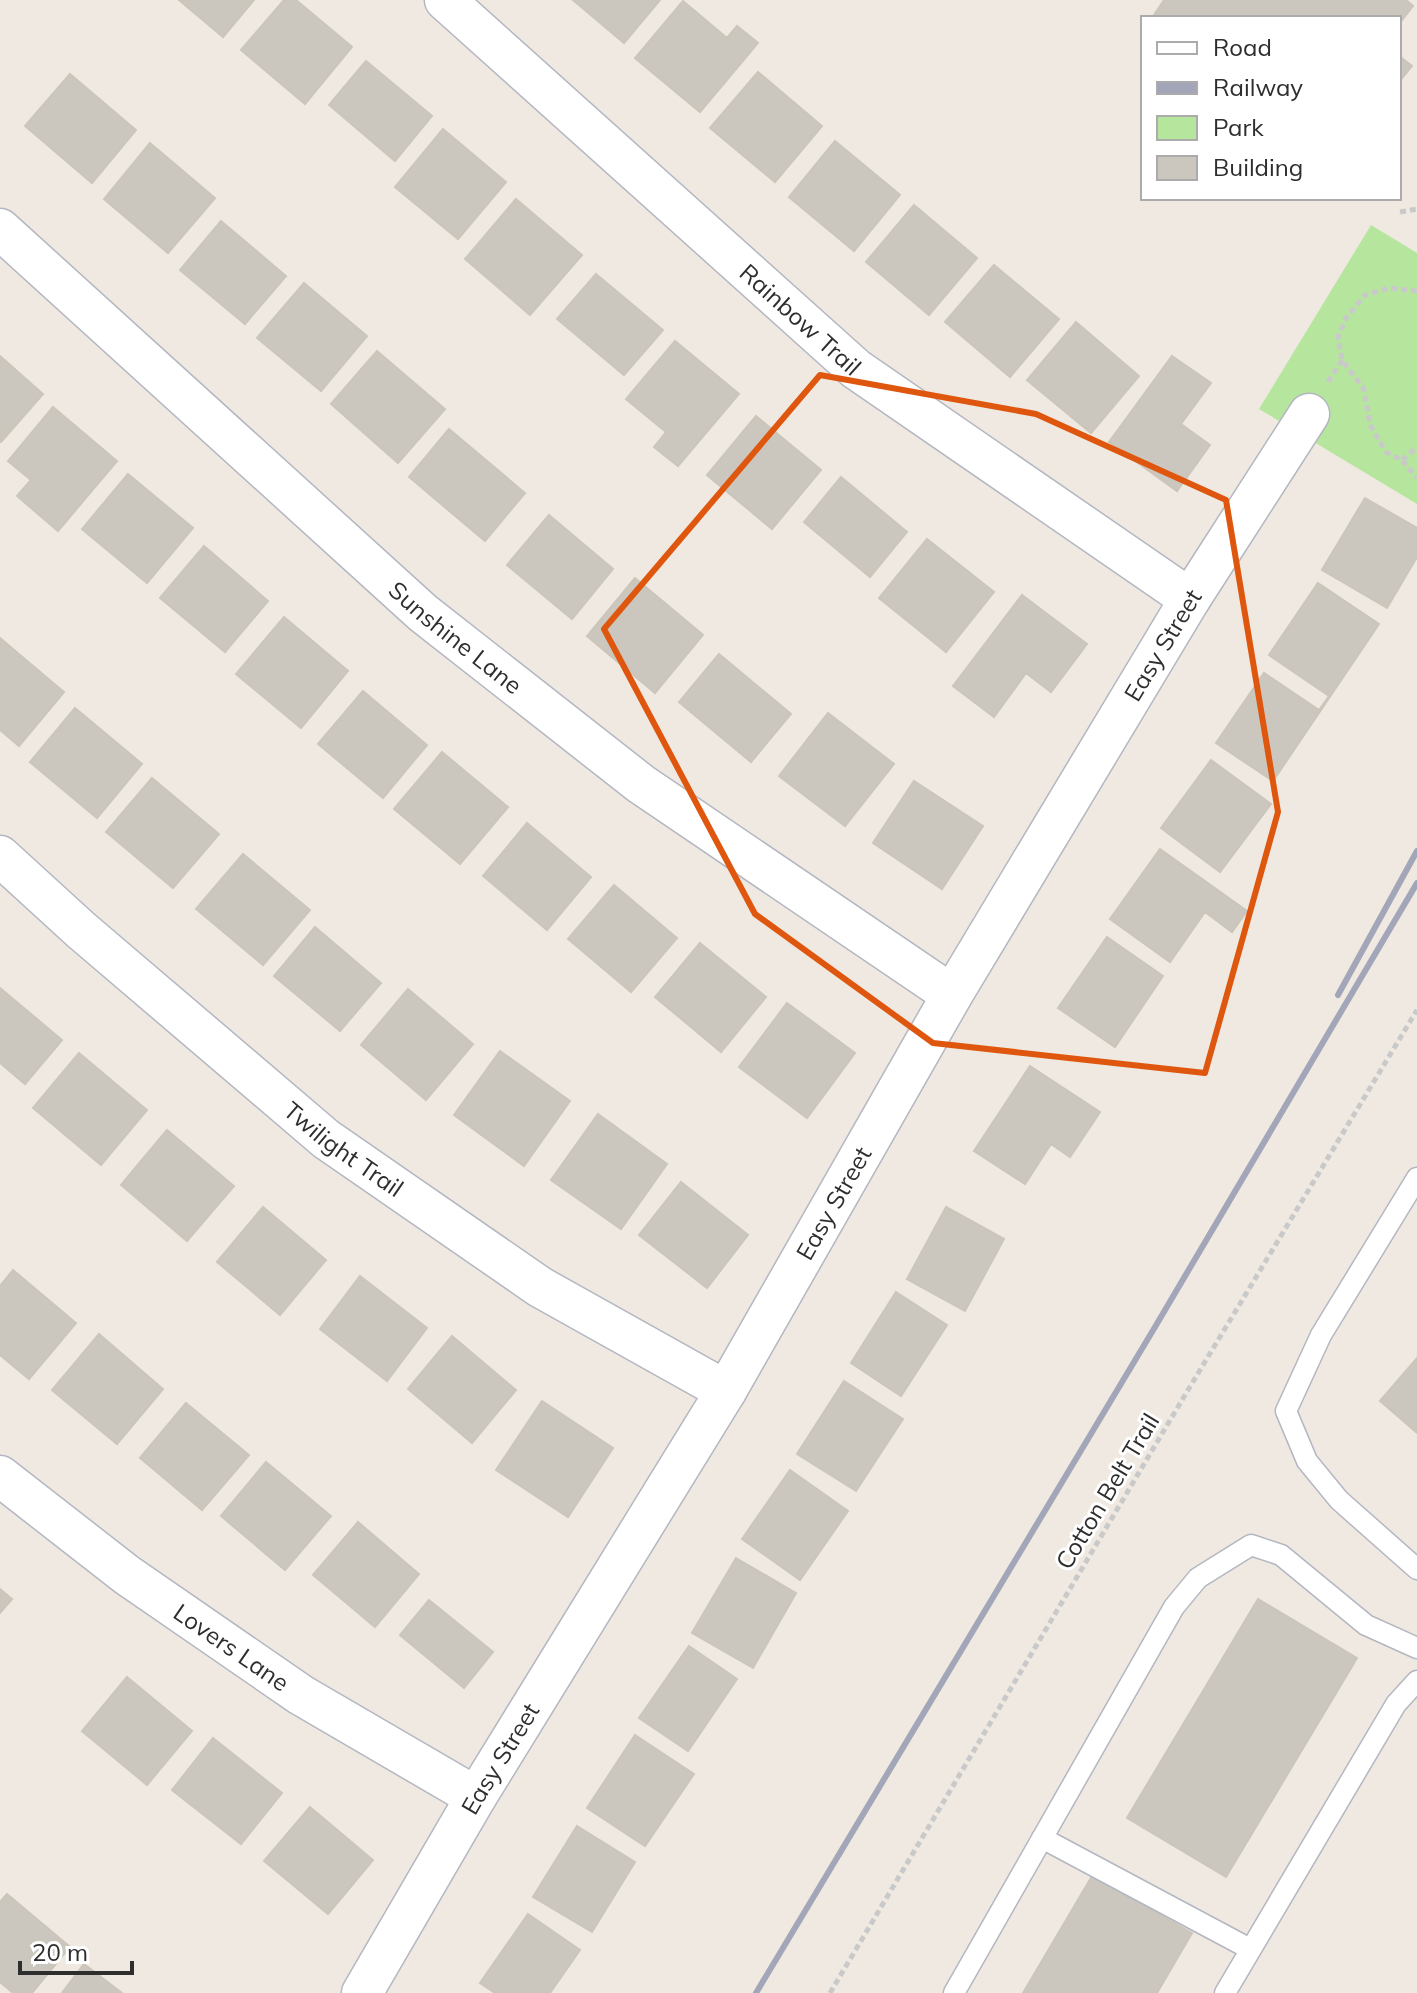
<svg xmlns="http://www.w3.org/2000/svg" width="1417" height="1993" viewBox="0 0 1417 1993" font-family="Mulish,sans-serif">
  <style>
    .green { fill: #b6e59e }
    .building { fill: #cbc7bf; stroke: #cbc5ba; stroke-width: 2 }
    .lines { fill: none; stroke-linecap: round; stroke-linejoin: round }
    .lane-casing { stroke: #b4b7c1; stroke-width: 23 }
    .street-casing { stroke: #b4b7c1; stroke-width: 43 }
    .path { stroke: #c9c9c9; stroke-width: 5; stroke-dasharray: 6 4; stroke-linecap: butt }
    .lane { stroke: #fff; stroke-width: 20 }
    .street { stroke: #fff; stroke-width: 40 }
    .rail { stroke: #a3a6b8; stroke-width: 6 }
    .marked { fill: none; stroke: #df570e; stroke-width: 6; stroke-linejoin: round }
    .labels { text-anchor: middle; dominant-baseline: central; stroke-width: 6; stroke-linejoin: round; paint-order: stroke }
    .street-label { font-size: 24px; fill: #2e2e2e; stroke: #fff }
  </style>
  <rect width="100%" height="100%" fill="#efe9e1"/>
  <path class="green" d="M 1371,225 L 1417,253 L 1417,504 L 1259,409 Z"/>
  <path class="building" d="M 179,0 L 254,0 L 223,37 Z
    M 284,0 L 296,0 L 352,47 L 305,104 L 241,50 Z
    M 573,0 L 660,0 L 624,43 Z
    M 1164,0 L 1406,0 L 1413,6 L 1399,24 L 1399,18 L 1152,18 Z
    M 683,1 L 727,38 L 737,26 L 758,43 L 700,112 L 635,58 Z
    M 1399,56 L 1412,66 L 1399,82 Z
    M 366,61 L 432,116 L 395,161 L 329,105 Z
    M 758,72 L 822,126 L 775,182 L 710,128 Z
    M 70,74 L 136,130 L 92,183 L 25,126 Z
    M 443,129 L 506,182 L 458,239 L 395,187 Z
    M 835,141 L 900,195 L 854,251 L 789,197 Z
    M 150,143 L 215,198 L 168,253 L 104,199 Z
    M 516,199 L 582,255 L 530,315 L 465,259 Z
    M 914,205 L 977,258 L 929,315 L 866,262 Z
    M 221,221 L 286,276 L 245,324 L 180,270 Z
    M 994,265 L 1059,319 L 1010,377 L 945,322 Z
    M 596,274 L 663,330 L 624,375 L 557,319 Z
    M 304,283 L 367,336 L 321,391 L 257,338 Z
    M 1076,322 L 1139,376 L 1091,433 L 1027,380 Z
    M 675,341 L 739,394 L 678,466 L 654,447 L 666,432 L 626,399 Z
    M 377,351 L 445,409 L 398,463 L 331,404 Z
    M 0,356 L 43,394 L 1,442 L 0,441 Z
    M 1172,356 L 1211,383 L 1181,424 L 1210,445 L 1177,491 L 1109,442 Z
    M 53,407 L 117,461 L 58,531 L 17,496 L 31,480 L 8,461 Z
    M 756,416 L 821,470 L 772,529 L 707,475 Z
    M 449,429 L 525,493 L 485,541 L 409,477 Z
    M 128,474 L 193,528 L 147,583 L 82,529 Z
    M 841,477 L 907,532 L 870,577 L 804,522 Z
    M 1365,498 L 1417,528 L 1417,557 L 1387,608 L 1322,570 Z
    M 549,515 L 613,569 L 572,619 L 507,565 Z
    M 927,539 L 994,592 L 946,652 L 879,598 Z
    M 204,546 L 268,601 L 225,652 L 160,598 Z
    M 635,578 L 703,635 L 655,693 L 587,636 Z
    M 1318,583 L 1379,624 L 1273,781 L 1216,743 L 1264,673 L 1319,710 L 1329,696 L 1269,655 Z
    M 1022,595 L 1087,644 L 1051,692 L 1026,673 L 994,717 L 953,686 Z
    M 284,617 L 348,671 L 301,728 L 236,674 Z
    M 0,638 L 64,692 L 19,746 L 0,730 Z
    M 719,654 L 791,714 L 751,762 L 679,702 Z
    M 363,691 L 427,745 L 383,798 L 318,744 Z
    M 75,708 L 142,764 L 97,818 L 30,762 Z
    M 828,713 L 894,764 L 845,826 L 779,776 Z
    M 442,752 L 508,807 L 460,864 L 394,809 Z
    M 1211,760 L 1271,804 L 1220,872 L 1161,828 Z
    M 152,778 L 219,834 L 173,888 L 106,832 Z
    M 914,781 L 983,826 L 942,889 L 873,843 Z
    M 527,823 L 591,877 L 547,930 L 483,876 Z
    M 1160,849 L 1247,911 L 1232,932 L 1205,912 L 1170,962 L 1110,919 Z
    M 243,854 L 310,910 L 263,965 L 196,909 Z
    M 614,885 L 677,938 L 631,992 L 568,939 Z
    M 315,927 L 381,983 L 340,1031 L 274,976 Z
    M 1107,937 L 1163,976 L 1115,1047 L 1058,1008 Z
    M 700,943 L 766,997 L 721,1052 L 655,997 Z
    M 0,988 L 62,1040 L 25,1084 L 0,1063 Z
    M 408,989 L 473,1044 L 426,1100 L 361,1045 Z
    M 787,1003 L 855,1053 L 807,1118 L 739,1067 Z
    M 500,1051 L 570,1101 L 524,1166 L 454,1115 Z
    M 79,1053 L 147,1110 L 101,1165 L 33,1108 Z
    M 1030,1066 L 1100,1112 L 1070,1157 L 1051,1144 L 1025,1184 L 974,1151 Z
    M 598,1114 L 667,1164 L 621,1229 L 551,1180 Z
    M 167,1130 L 234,1186 L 187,1241 L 121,1185 Z
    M 681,1182 L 748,1235 L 707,1288 L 639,1235 Z
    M 263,1207 L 326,1260 L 280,1315 L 217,1262 Z
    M 946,1207 L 1004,1239 L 965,1311 L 907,1279 Z
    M 13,1270 L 76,1323 L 29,1379 L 0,1355 L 0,1286 Z
    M 360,1276 L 427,1328 L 387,1381 L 320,1329 Z
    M 896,1292 L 947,1325 L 901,1396 L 851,1363 Z
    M 99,1334 L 163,1389 L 117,1444 L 52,1390 Z
    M 452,1336 L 516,1390 L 472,1443 L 408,1389 Z
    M 1417,1358 L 1417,1433 L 1380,1401 Z
    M 844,1381 L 903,1419 L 856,1491 L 797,1454 Z
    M 542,1401 L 613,1448 L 568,1517 L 496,1470 Z
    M 186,1403 L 249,1455 L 202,1510 L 140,1458 Z
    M 266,1462 L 331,1516 L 285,1570 L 221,1516 Z
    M 790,1470 L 848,1511 L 800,1580 L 742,1539 Z
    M 358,1522 L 419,1574 L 375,1627 L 313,1575 Z
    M 736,1558 L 796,1593 L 753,1668 L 692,1633 Z
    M 0,1589 L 12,1599 L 0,1613 Z
    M 1258,1599 L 1357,1658 L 1226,1877 L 1127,1818 Z
    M 429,1600 L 493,1652 L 464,1688 L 400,1635 Z
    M 689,1646 L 737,1679 L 688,1751 L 639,1718 Z
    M 127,1677 L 192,1731 L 147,1785 L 82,1731 Z
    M 635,1735 L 694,1774 L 645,1846 L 587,1808 Z
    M 213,1738 L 282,1793 L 241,1844 L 172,1790 Z
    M 310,1807 L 373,1860 L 328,1914 L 264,1861 Z
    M 577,1826 L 635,1862 L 592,1932 L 533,1897 Z
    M 1092,1876 L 1192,1933 L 1157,1993 L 1023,1993 Z
    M 7,1894 L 70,1947 L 32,1993 L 13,1993 L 0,1982 L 0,1902 Z
    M 528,1914 L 580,1950 L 550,1993 L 495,1993 L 480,1983 Z
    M 84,1964 L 122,1993 L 62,1993 Z"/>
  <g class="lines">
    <defs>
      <path id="lane" d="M 1417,1178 L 1321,1335 L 1286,1411 L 1307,1461 L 1339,1500 L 1417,1569
        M 1042,1838 L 1250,1949
        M 954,1993 L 1174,1607 L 1198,1578 L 1251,1545 L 1281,1555 L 1366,1625 L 1417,1648
        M 1225,1993 L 1396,1704 L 1417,1681"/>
      <g id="street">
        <path id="s1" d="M 445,0 L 856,369 L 1190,599"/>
        <path id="s2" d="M 0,229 L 423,613 L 641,784 L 952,995"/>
        <path id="s3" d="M 0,856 L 81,930 L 326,1139 L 540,1287 L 726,1391"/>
        <path id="s4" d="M 0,1476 L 127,1575 L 301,1695 L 476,1797"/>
        <path id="s5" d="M 362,1993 L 476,1797 L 726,1391 L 952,995 L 1190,599 L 1309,414"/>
      </g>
    </defs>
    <use href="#lane" class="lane-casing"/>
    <use href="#street" class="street-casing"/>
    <path class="path" d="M 1400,212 L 1417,209
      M 1417,291 L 1389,288 L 1365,295 L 1346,318 L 1338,337 L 1342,360 L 1364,389 L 1370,425 L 1386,452 L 1402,460 L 1417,478
      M 1328,382 L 1342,360
      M 1402,460 L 1417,447
      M 830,1993 L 1185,1395 L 1417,1010"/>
    <use href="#lane" class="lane"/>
    <use href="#street" class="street"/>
    <path class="rail" d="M 1338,995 L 1417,851
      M 756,1993 L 1155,1327 L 1417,883"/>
  </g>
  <path class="marked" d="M 820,375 L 1036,414 L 1226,500 L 1278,812 L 1205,1073 L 933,1043 L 755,914 L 604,629 Z"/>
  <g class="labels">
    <g class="street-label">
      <text stroke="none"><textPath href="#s1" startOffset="478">Rainbow Trail</textPath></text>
      <text stroke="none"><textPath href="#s2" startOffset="612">Sunshine Lane</textPath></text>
      <text stroke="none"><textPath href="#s5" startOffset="1568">Easy Street</textPath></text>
      <text stroke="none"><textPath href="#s3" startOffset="452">Twilight Trail</textPath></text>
      <text stroke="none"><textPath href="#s5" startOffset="920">Easy Street</textPath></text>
      <text transform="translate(1107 1491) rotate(-59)">Cotton Belt Trail</text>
      <text stroke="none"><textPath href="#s4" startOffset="288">Lovers Lane</textPath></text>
      <text stroke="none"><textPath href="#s5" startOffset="272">Easy Street</textPath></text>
    </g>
  </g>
  <rect x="1141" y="16" width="260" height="184" fill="#ffffff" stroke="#ababab" stroke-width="2"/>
  <rect x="1157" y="42" width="40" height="12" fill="#ffffff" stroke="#ababab" stroke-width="2"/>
  <text x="1213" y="56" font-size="24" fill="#2e2e2e">Road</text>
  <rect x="1157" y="82" width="40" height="12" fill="#a3a6b8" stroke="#ababab" stroke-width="2"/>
  <text x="1213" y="96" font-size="24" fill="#2e2e2e">Railway</text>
  <rect x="1157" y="116" width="40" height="24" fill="#b6e59e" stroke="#ababab" stroke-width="2"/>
  <text x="1213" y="136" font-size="24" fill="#2e2e2e">Park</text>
  <rect x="1157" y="156" width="40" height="24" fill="#cbc7bf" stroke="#ababab" stroke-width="2"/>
  <text x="1213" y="176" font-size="24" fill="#2e2e2e">Building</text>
  <path d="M20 1961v12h112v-12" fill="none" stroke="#2e2e2e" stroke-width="4"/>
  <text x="32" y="1961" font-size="24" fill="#2e2e2e" stroke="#ffffff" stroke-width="6" paint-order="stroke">20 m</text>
</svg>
